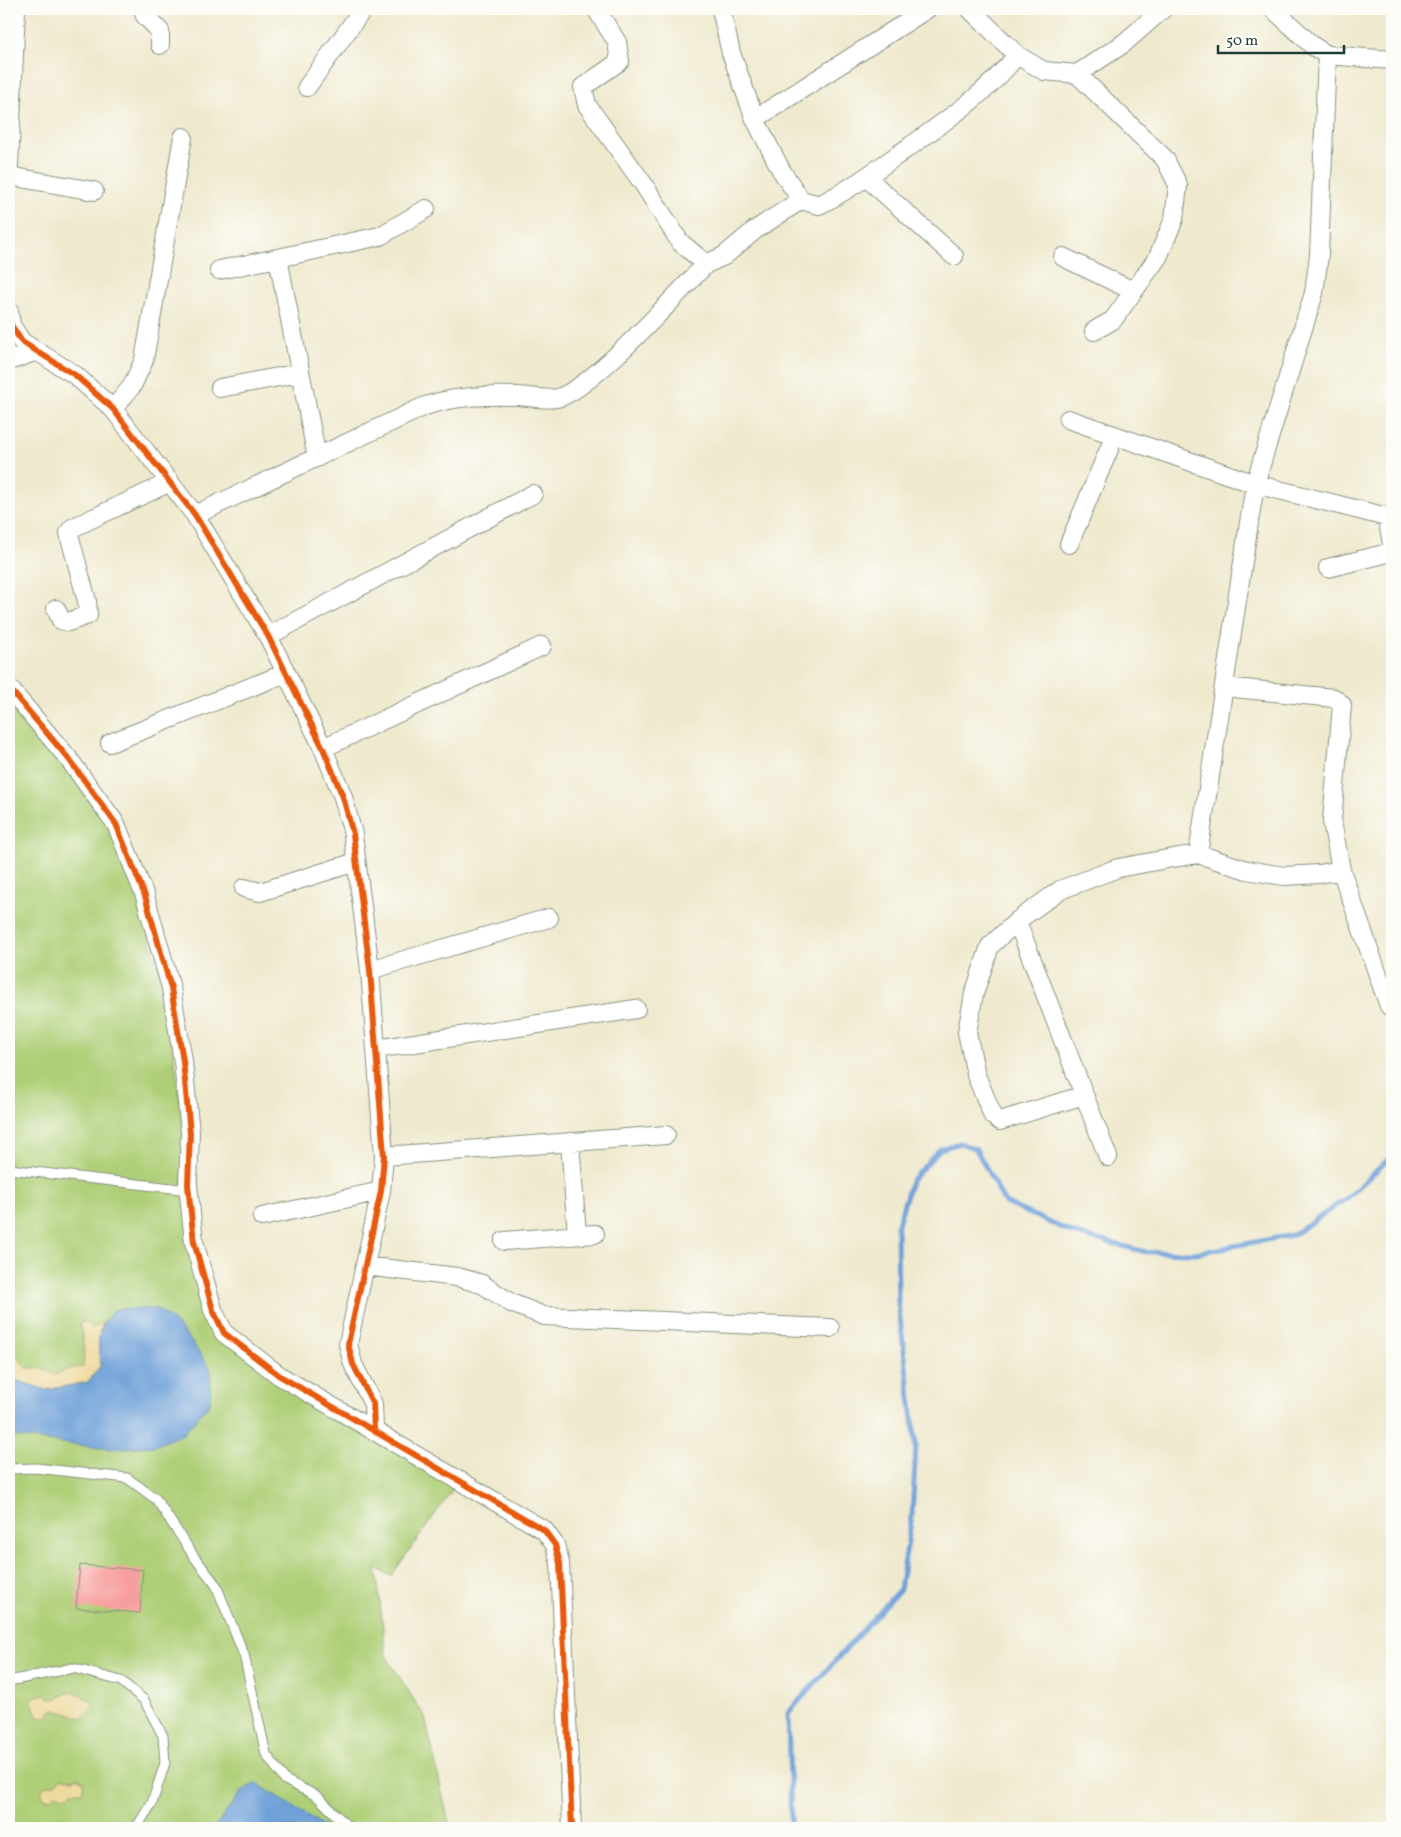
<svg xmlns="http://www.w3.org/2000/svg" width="1401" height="1837" viewBox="0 0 1401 1837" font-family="Vollkorn,serif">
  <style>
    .green { fill: #aecf77; stroke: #668656 }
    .sand { fill: #eeda9e; stroke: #868c69 }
    .water { fill: #6ea0d9; stroke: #466e86 }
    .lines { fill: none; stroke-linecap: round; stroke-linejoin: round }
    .stream { stroke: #6ea0d9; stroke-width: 5 }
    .building { fill: #f79f9e }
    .lane-casing { stroke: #879381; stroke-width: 11 }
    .street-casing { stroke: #879381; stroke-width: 20 }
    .lane { stroke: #fff; stroke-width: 9 }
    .street { stroke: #fff; stroke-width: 18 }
    .cycleway-casing { stroke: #fdfcf7; stroke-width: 9 }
    .cycleway { stroke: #e8590c; stroke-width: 6 }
  </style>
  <rect width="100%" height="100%" fill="#fdfcf7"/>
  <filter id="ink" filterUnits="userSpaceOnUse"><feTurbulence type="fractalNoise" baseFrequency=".02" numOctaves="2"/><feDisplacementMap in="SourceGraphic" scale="10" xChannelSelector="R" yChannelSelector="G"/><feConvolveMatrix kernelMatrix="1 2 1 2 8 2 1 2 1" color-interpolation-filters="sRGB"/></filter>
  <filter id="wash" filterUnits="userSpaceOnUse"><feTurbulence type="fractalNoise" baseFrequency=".0096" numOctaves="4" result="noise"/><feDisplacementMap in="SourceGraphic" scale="20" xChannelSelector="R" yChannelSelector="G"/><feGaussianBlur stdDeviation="1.12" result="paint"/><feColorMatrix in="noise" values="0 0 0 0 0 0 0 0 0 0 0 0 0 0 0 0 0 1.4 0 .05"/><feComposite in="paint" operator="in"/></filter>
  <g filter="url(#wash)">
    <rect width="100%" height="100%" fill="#efe9ce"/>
    <path class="green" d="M 9,698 L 63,762 L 110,826 L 134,880 L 166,993 L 184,1133 L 182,1182 L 220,1338 L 456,1485 L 391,1576 L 376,1568 L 386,1656 L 425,1717 L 450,1828 L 9,1828 Z"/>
    <path class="sand" d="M 84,1321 L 94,1328 L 104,1321 C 97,1337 98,1349 101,1365 L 88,1382 L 46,1390 L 9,1378 L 9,1354 L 15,1354 L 26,1368 L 42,1368 L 54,1375 L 72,1368 L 83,1367 C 85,1358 83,1333 79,1324 Z
      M 72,1691 L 93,1702 L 93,1707 L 82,1718 L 55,1710 L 52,1710 L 48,1717 L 37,1717 L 32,1701 L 37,1696 L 44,1694 L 53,1700 Z
      M 77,1777 L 84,1781 L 82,1792 L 72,1792 L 66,1796 L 55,1794 L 50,1799 L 44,1798 L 41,1792 L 44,1786 L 56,1784 L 62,1778 L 73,1779 Z"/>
    <path class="water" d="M 115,1309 L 157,1309 L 172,1320 L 191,1341 L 211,1369 L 210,1403 L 183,1434 L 154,1446 L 109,1449 L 9,1436 L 9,1378 L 46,1390 L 88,1382 L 101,1365 C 97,1339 96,1329 115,1309 Z
      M 256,1783 L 327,1828 L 214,1828 L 242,1791 Z"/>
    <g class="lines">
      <path class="stream" d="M 791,1828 L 788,1713 L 900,1589 L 912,1516 L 916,1444 L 898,1303 L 897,1227 L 911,1181 L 940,1149 L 960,1143 L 976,1149 L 1005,1203 L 1076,1234 L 1146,1252 L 1196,1253 L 1293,1235 L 1347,1198 L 1392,1156"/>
    </g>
    <g id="blocks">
      <path class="building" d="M 80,1565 L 143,1570 L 140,1613 L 76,1608 Z"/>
    </g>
  </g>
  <g filter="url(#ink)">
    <use href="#blocks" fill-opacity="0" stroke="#879381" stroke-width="1"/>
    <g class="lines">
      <defs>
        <path id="lane" d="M 9,1169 L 189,1190
          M 9,1469 L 36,1468 L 127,1478 L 156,1499 L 195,1558 L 216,1585 L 244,1655 L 266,1754 L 285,1780 L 317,1796 L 349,1828
          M 9,1681 L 73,1668 L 121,1681 L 144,1700 L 163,1736 L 165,1763 L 152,1803 L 136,1828"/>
        <path id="street" d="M 143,9 L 145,16 L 160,31 L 160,45
          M 596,9 L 617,42 L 620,61 L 583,87 L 587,105 L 644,185 L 680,242 L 706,264 L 724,256 L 755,230 L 801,200
          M 721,9 L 731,53 L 755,119 L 781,170 L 801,200 L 819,205 C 851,189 879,168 909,147 C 948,119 987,93 1017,55
          M 970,9 L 1017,55 L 1044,71 L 1077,74 L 1123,44 L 1163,9
          M 1273,9 L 1313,46 L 1327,55 L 1392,60
          M 1077,74 L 1165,159 L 1178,185 L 1174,219 L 1158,257 L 1113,320 L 1094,331
          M 307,87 L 363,9
          M 755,119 L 927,9
          M 9,166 L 16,9
          M 9,176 L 94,191
          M 866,177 L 954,256
          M 1063,257 L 1133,291
          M 219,270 L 278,258
          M 9,311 L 11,325 L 22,342 L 75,375 L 113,409 L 195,515 L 268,636 L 323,748 L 343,797 L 353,834 L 370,970 L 384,1156 L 381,1191 L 348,1344 L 353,1364 L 373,1404 L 374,1430
          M 9,361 L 37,351
          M 220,388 L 300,373
          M 113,409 L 132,386 L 144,360 L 183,137
          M 1068,419 L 1255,484 L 1387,517 L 1392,544
          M 317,458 L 278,258 L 380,236 L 426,209
          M 195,515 L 425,406 C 456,396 487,395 519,396 C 531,397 546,400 557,398 C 590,391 679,292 706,264
          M 1069,544 L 1115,435
          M 1328,568 L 1392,552
          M 56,609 L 61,620 L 68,622 L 88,615 L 87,601 L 70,538 L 69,533 L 72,528 L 170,482
          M 268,636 L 533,494
          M 1224,687 L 1334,698 L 1342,705 L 1332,821 L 1341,870 L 1389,1006
          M 9,688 L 68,758 L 116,824 L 145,896 L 171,988 L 183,1061 L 190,1133 L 188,1185 L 194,1242 L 213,1310 L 224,1333 L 280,1376 L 544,1530 L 555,1545 L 560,1563 L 572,1828
          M 110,743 L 286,673
          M 323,748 L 542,646
          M 1198,854 L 1255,484 L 1314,293 L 1319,255 L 1327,55
          M 244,888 L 260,892 L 356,862
          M 1017,921 L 1108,1157
          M 370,970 L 549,918
          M 376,1049 L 636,1009
          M 1084,1095 L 1000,1121 L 993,1116 L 976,1075 L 967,1032 L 974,994 L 990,946 L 1017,921 L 1060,890 L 1118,868 L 1173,858 L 1198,854 L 1247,870 L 1284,876 L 1319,874 L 1341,870
          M 570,1142 L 577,1235
          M 384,1156 L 666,1135
          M 262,1217 L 381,1191
          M 504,1241 L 595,1234
          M 365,1266 L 457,1277 L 482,1284 L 511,1303 L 544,1316 L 830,1328"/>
      </defs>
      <use href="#lane" class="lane-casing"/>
      <use href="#street" class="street-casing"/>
      <use href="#lane" class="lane"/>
      <use href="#street" class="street"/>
      <defs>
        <path id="cycleway" d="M 9,311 L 11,325 L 22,342 L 75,375 L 113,409 L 195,515 L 268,636 L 323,748 L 343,797 L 353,834 L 370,970 L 384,1156 L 381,1191 L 348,1344 L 353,1364 L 373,1404 L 374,1430
          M 9,688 L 68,758 L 116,824 L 145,896 L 171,988 L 183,1061 L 190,1133 L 188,1185 L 194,1242 L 213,1310 L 224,1333 L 280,1376 L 544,1530 L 555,1545 L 560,1563 L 572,1828"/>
      </defs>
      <use href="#cycleway" class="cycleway-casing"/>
      <use href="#cycleway" class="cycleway"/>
    </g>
  </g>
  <rect width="1401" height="1837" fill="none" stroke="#fdfcf7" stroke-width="30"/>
  <path d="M1218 45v8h126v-8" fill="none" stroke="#1f3d34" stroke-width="2.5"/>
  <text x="1226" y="45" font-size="15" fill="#1f3d34" stroke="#fdfcf7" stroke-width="4" paint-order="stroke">50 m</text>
</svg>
